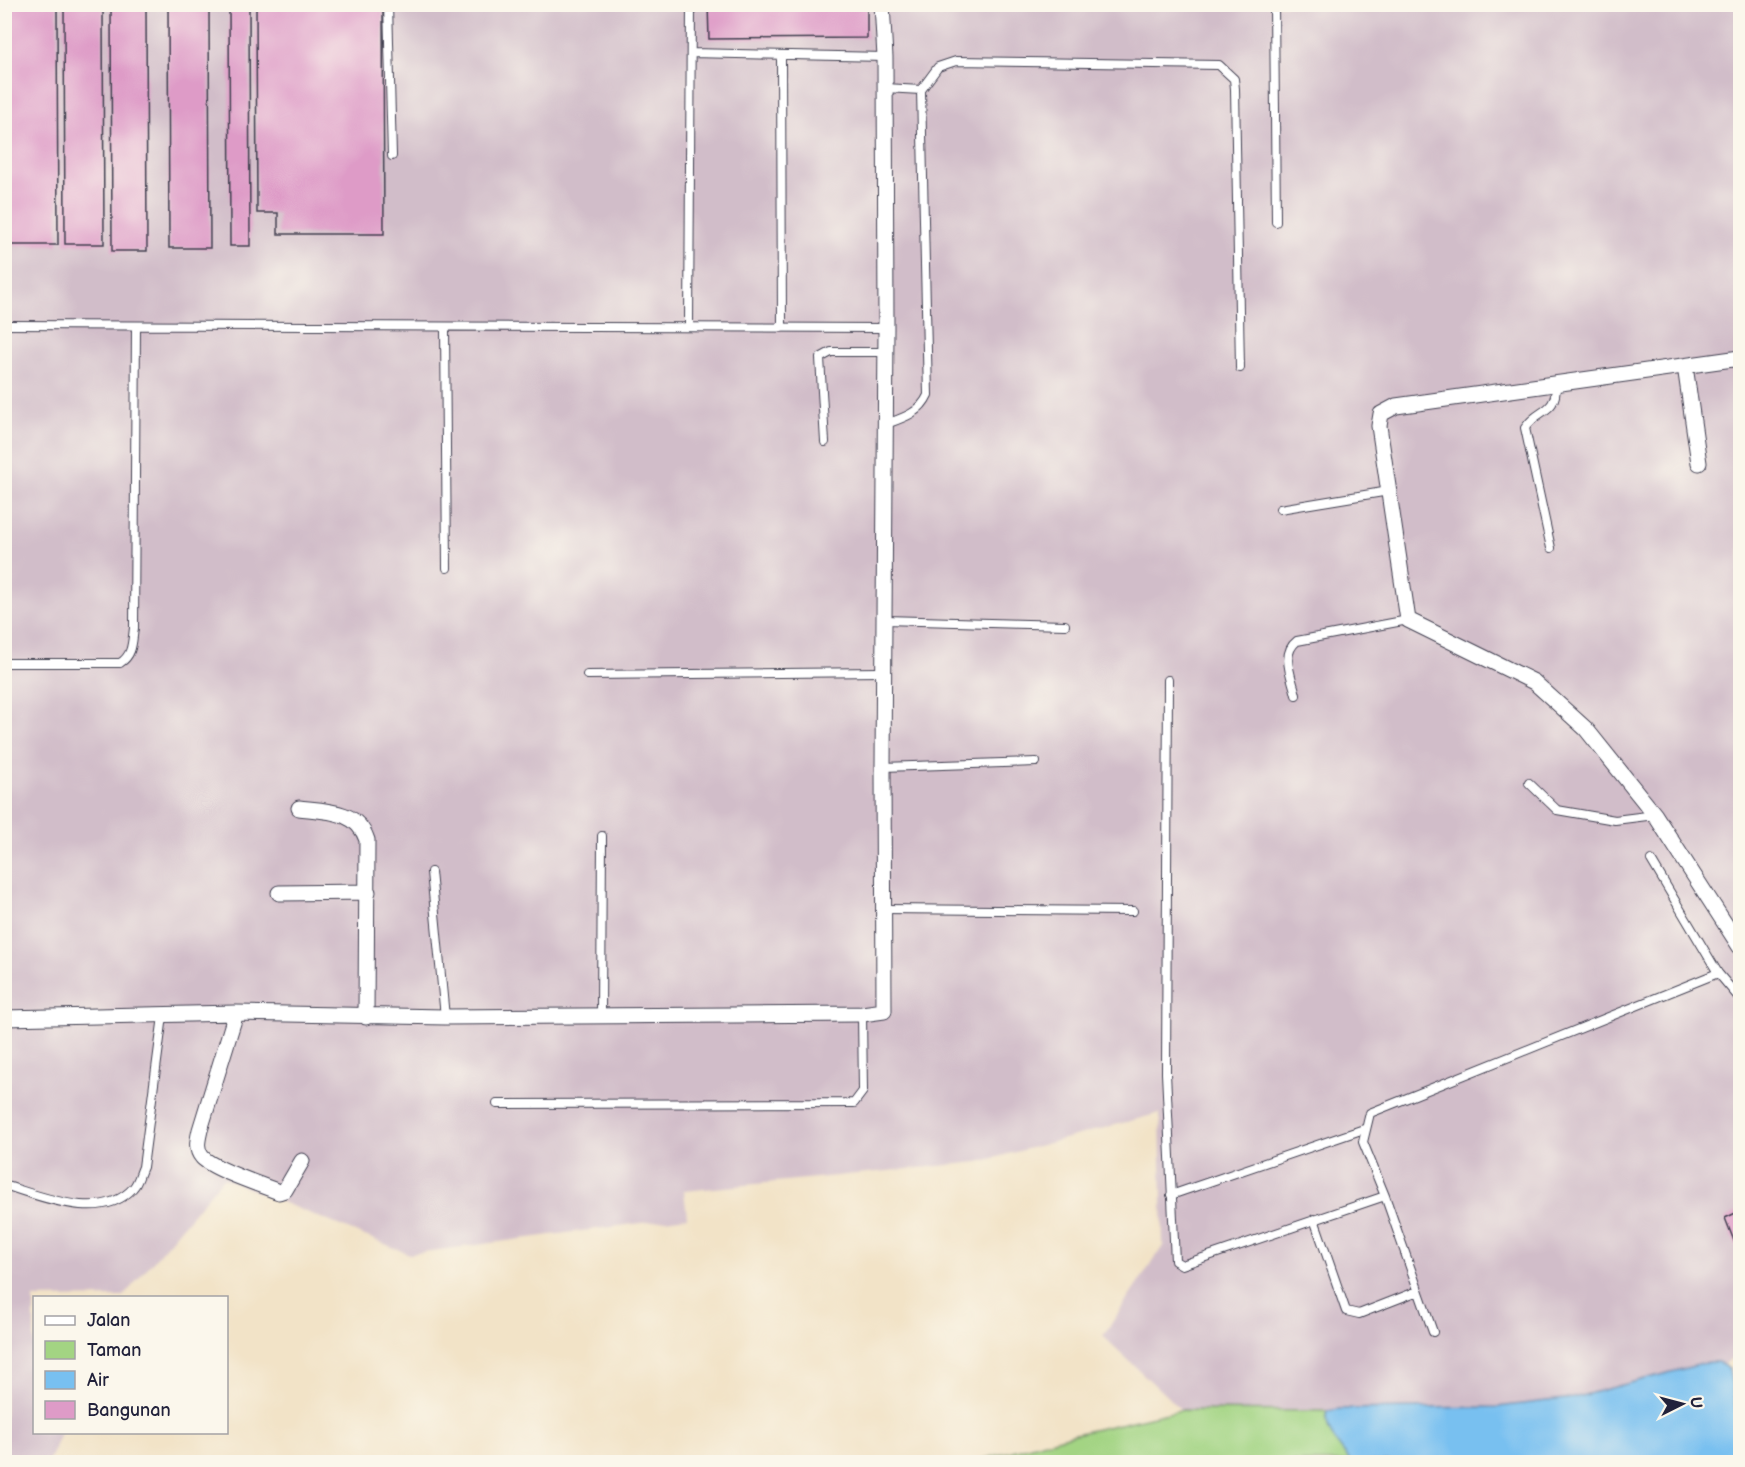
<svg xmlns="http://www.w3.org/2000/svg" width="1745" height="1467" viewBox="0 0 1745 1467" font-family="'Balsamiq Sans',sans-serif">
  <style>
    .industrial { fill: #d1bdc9 }
    .green { fill: #a3d483; stroke: #627b5f; stroke-width: 1.5 }
    .water { fill: #78c0f0; stroke: #4d7196; stroke-width: 1.5 }
    .building { fill: #de9bc7 }
    .lines { fill: none; stroke-linecap: round; stroke-linejoin: round }
    .service-casing { stroke: #413f50; stroke-width: 10 }
    .minor-casing { stroke: #413f50; stroke-width: 17 }
    .service { stroke: #fff; stroke-width: 8 }
    .minor { stroke: #fff; stroke-width: 15 }
  </style>
  <rect width="100%" height="100%" fill="#fbf7ec"/>
  <filter id="ink" filterUnits="userSpaceOnUse"><feTurbulence type="fractalNoise" baseFrequency=".0167" numOctaves="2"/><feDisplacementMap in="SourceGraphic" scale="12" xChannelSelector="R" yChannelSelector="G"/><feConvolveMatrix kernelMatrix="1 2 1 2 8 2 1 2 1" color-interpolation-filters="sRGB"/></filter>
  <filter id="wash" filterUnits="userSpaceOnUse"><feTurbulence type="fractalNoise" baseFrequency=".008" numOctaves="4" result="noise"/><feDisplacementMap in="SourceGraphic" scale="24" xChannelSelector="R" yChannelSelector="G"/><feGaussianBlur stdDeviation="1.35" result="paint"/><feColorMatrix in="noise" values="0 0 0 0 0 0 0 0 0 0 0 0 0 0 0 0 0 1.4 0 .05"/><feComposite in="paint" operator="in"/></filter>
  <g filter="url(#wash)">
    <rect width="100%" height="100%" fill="#f2e3c7"/>
    <path class="industrial" d="M 5,5 L 1740,5 L 1740,1352 L 1724,1364 L 1709,1362 L 1573,1398 L 1497,1407 L 1328,1411 L 1181,1410 L 1103,1336 L 1163,1246 L 1160,1113 L 979,1162 L 684,1191 L 687,1217 L 409,1254 L 223,1178 L 123,1297 L 34,1298 L 34,1432 L 61,1433 L 48,1462 L 5,1462 Z"/>
    <path class="green" d="M 1181,1410 L 1328,1411 C 1323,1431 1340,1447 1351,1462 L 972,1462 L 1075,1434 Z"/>
    <path class="water" d="M 1709,1362 L 1718,1362 L 1729,1369 L 1740,1435 L 1740,1462 L 1351,1462 C 1340,1447 1323,1431 1328,1411 L 1339,1409 L 1497,1407 L 1573,1398 Z"/>
    <g id="blocks">
      <path class="building" d="M 4,4 L 57,4 L 58,245 L 4,245 Z
        M 64,4 L 103,4 L 104,244 L 65,244 Z
        M 111,4 L 146,4 L 147,251 L 112,251 Z
        M 168,4 L 209,4 L 210,248 L 169,248 Z
        M 229,4 L 249,4 L 250,246 L 230,246 Z
        M 256,4 L 383,4 L 384,234 L 278,234 L 278,213 L 257,213 Z
        M 708,4 L 867,4 L 867,38 L 709,39 Z
        M 1740,1211 L 1740,1256 L 1725,1218 Z"/>
    </g>
  </g>
  <g filter="url(#ink)">
    <use href="#blocks" fill-opacity="0" stroke="#413f50" stroke-width="1.5"/>
    <g class="lines">
      <defs>
        <path id="service" d="M 388,4 L 392,156
          M 1274,4 L 1276,222
          M 691,53 L 885,57
          M 781,55 L 782,328
          M 885,88 L 921,90
          M 4,325 L 886,328
          M 445,327 L 447,568
          M 689,327 L 691,4
          M 886,424 C 903,418 920,413 928,395 L 921,90 L 938,67 L 956,61 L 1219,65 L 1234,79 L 1235,89 L 1240,368
          M 825,442 L 820,358 L 831,352 L 886,352
          M 1280,509 L 1389,491
          M 1551,548 L 1525,428 C 1539,407 1557,415 1556,383
          M 885,620 L 1065,625
          M 4,663 L 120,663 C 133,655 132,642 134,628 L 136,326
          M 587,675 L 883,672
          M 1168,680 L 1166,1073 L 1175,1261 L 1182,1265 L 1385,1196
          M 1296,695 C 1292,677 1280,654 1297,641 L 1408,620
          M 883,767 L 1036,762
          M 1529,783 L 1557,810 L 1615,820 L 1655,815
          M 1651,860 L 1718,973
          M 431,872 L 445,1017
          M 883,909 L 1133,911
          M 601,1015 L 602,836
          M 497,1104 L 854,1103 L 863,1091 L 862,1014
          M 4,1185 C 41,1196 102,1223 133,1188 C 138,1183 140,1173 143,1167 L 163,1016
          M 1171,1195 L 1364,1129
          M 1314,1219 L 1346,1311 L 1359,1314 L 1418,1291
          M 1433,1332 L 1385,1196 L 1363,1142 L 1370,1113 L 1718,973 L 1740,999"/>
        <path id="minor" d="M 1740,358 L 1396,406 L 1381,414 L 1379,426 L 1408,620 L 1534,682 L 1586,729 L 1655,815 L 1740,947
          M 1685,366 L 1699,463
          M 299,808 C 327,811 357,810 367,840 L 366,1017
          M 279,893 L 368,892
          M 236,1013 L 200,1130 C 198,1139 195,1149 202,1157 C 212,1169 262,1185 279,1192 L 285,1190 L 302,1161
          M 4,1018 L 236,1013 L 445,1017 L 862,1014 L 884,1011 L 883,767 L 886,328 L 885,57 L 882,4"/>
      </defs>
      <use href="#service" class="service-casing"/>
      <use href="#minor" class="minor-casing"/>
      <use href="#service" class="service"/>
      <use href="#minor" class="minor"/>
    </g>
  </g>
  <rect width="1745" height="1467" fill="none" stroke="#fbf7ec" stroke-width="24"/>
  <rect x="33" y="1296" width="195" height="138" fill="#fbf7ec" stroke="#a4a2a5" stroke-width="1.5"/>
  <rect x="45" y="1316" width="30" height="9" fill="#ffffff" stroke="#a4a2a5" stroke-width="1.5"/>
  <text x="87" y="1326" font-size="18" fill="#22223b">Jalan</text>
  <rect x="45" y="1341" width="30" height="18" fill="#a3d483" stroke="#a4a2a5" stroke-width="1.5"/>
  <text x="87" y="1356" font-size="18" fill="#22223b">Taman</text>
  <rect x="45" y="1371" width="30" height="18" fill="#78c0f0" stroke="#a4a2a5" stroke-width="1.5"/>
  <text x="87" y="1386" font-size="18" fill="#22223b">Air</text>
  <rect x="45" y="1401" width="30" height="18" fill="#de9bc7" stroke="#a4a2a5" stroke-width="1.5"/>
  <text x="87" y="1416" font-size="18" fill="#22223b">Bangunan</text>
  <g transform="translate(1682 1404) rotate(84)" stroke="#fbf7ec" stroke-width="4.5" paint-order="stroke">
  <path d="M0-4.5L10 22L0 15L-10 22Z" fill="#22223b"/>
  <text y="-9" font-size="16" font-weight="bold" text-anchor="middle" fill="#22223b">U</text>
  </g>
</svg>
